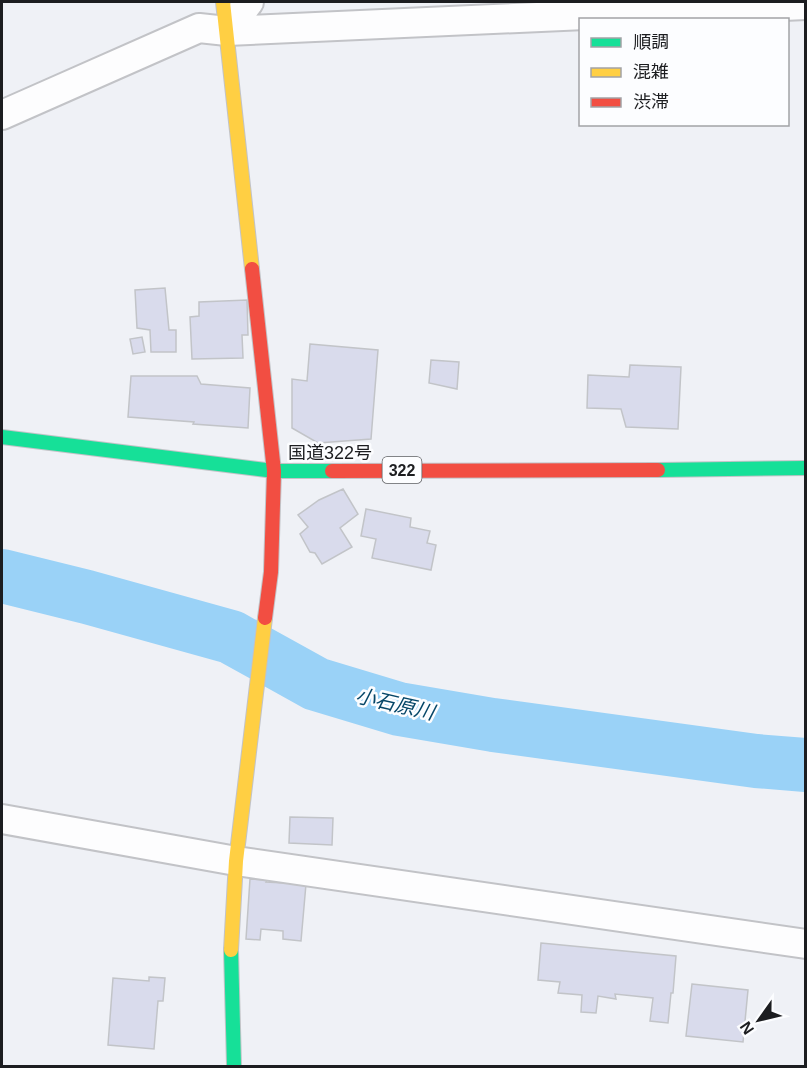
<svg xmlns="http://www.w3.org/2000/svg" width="807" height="1068" viewBox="0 0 807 1068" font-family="Helvetica,'Noto Sans JP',sans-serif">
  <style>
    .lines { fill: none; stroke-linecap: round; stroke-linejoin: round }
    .river { stroke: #9ad2f7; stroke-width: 54 }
    .building { fill: #d9dbec; stroke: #c2c4c8; stroke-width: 1.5 }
    .street-casing { stroke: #c2c3c7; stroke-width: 32 }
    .fast-casing { stroke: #c2c3c7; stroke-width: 16 }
    .slow-casing { stroke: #c2c3c7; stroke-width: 16 }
    .jam-casing { stroke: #c2c3c7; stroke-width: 16 }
    .street { stroke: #fdfdfe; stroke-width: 28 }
    .fast { stroke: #16e098; stroke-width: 14 }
    .slow { stroke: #ffcf43; stroke-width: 14 }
    .jam { stroke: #f24e42; stroke-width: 14 }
    .labels { text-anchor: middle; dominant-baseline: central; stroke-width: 5; stroke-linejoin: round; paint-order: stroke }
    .shield { fill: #fcfdff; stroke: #5f6063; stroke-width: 1.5 }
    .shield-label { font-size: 16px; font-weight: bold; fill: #1c1d20 }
    .street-label { font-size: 18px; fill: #1c1d20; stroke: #fcfdff }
    .water-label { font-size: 20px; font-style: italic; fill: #054668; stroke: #fcfdff }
  </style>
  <rect width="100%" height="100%" fill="#eff1f6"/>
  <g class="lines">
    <path class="river" d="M 2,576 L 87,597 L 231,637 L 316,684 L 399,709 L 493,725 L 756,761 L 806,765"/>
  </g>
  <path class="building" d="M 165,288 L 169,330 L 176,330 L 176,352 L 151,352 L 150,330 L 137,328 L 135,290 Z
    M 247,300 L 248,335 L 242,335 L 243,358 L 192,359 L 190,317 L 199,316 L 199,302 Z
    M 142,337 L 145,352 L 133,354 L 130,339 Z
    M 310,344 L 378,350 L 371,439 L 318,443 L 292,428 L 292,379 L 307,381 Z
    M 431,360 L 459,362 L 457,389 L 429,383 Z
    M 630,365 L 681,367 L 678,429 L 626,427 L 621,409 L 587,408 L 588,375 L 629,377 Z
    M 131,376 L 197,376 L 201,384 L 250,388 L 248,428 L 193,424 L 194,422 L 128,417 Z
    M 343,489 L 358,514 L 340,528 L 352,547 L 322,564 L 315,553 L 310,552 L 300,534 L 308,527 L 298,515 L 319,500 Z
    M 366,509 L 411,518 L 410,527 L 430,531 L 427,543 L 436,545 L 431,570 L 372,558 L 376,539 L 361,536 Z
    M 290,817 L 333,818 L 332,845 L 289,843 Z
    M 250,879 L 267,880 L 266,882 L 306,884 L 301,941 L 283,939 L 283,931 L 261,929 L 260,940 L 246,939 Z
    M 541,943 L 676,956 L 673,993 L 671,993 L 668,1023 L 650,1021 L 653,998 L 615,994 L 616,999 L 598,996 L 596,1013 L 581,1012 L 582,995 L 558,993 L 560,982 L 538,980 Z
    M 149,977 L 165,978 L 163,1001 L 158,1001 L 154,1049 L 108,1045 L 113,978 L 149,981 Z
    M 692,984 L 748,990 L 743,1042 L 686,1036 Z"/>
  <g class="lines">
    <defs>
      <path id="street" d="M 227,31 L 249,2
        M 2,115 L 199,28 L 227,31 L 806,5
        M 2,819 L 236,861 L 806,944"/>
      <path id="fast" d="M 2,437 L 274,471 L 332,471
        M 658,470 L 806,468
        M 231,950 L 234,1066"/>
      <path id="slow" d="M 223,2 L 252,269
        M 231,950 L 236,861 L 265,618"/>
      <path id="jam" d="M 252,269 L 274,471 L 271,572 L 265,618
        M 332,471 L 658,470"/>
    </defs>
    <use href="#street" class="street-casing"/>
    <use href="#fast" class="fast-casing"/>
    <use href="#slow" class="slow-casing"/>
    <use href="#jam" class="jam-casing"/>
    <use href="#street" class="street"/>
    <use href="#fast" class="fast"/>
    <use href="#slow" class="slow"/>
    <use href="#jam" class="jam"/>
  </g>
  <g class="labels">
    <rect class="shield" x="382.5" y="457" width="39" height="26" rx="4.5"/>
    <g class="shield-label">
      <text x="402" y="470">322</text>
    </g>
    <g class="street-label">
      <text x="330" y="453">国道322号</text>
    </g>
    <g class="water-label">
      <text transform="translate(395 704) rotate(13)">小石原川</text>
    </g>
  </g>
  <rect width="807" height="1068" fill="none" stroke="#1c1d20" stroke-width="6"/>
  <rect x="579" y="18" width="210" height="108" fill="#fcfdff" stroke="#a2a3a6" stroke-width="1.5"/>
  <rect x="591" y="38" width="30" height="9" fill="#16e098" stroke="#a2a3a6" stroke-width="1.5"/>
  <text x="633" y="48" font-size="18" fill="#1c1d20">順調</text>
  <rect x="591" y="68" width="30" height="9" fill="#ffcf43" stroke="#a2a3a6" stroke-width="1.5"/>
  <text x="633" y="78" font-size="18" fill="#1c1d20">混雑</text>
  <rect x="591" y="98" width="30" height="9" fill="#f24e42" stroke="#a2a3a6" stroke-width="1.5"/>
  <text x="633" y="108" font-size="18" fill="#1c1d20">渋滞</text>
  <g transform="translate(759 1020) rotate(236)" stroke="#fcfdff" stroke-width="4.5" paint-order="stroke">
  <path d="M0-4.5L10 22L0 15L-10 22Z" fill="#1c1d20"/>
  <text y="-9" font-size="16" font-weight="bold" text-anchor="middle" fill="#1c1d20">N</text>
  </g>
</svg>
